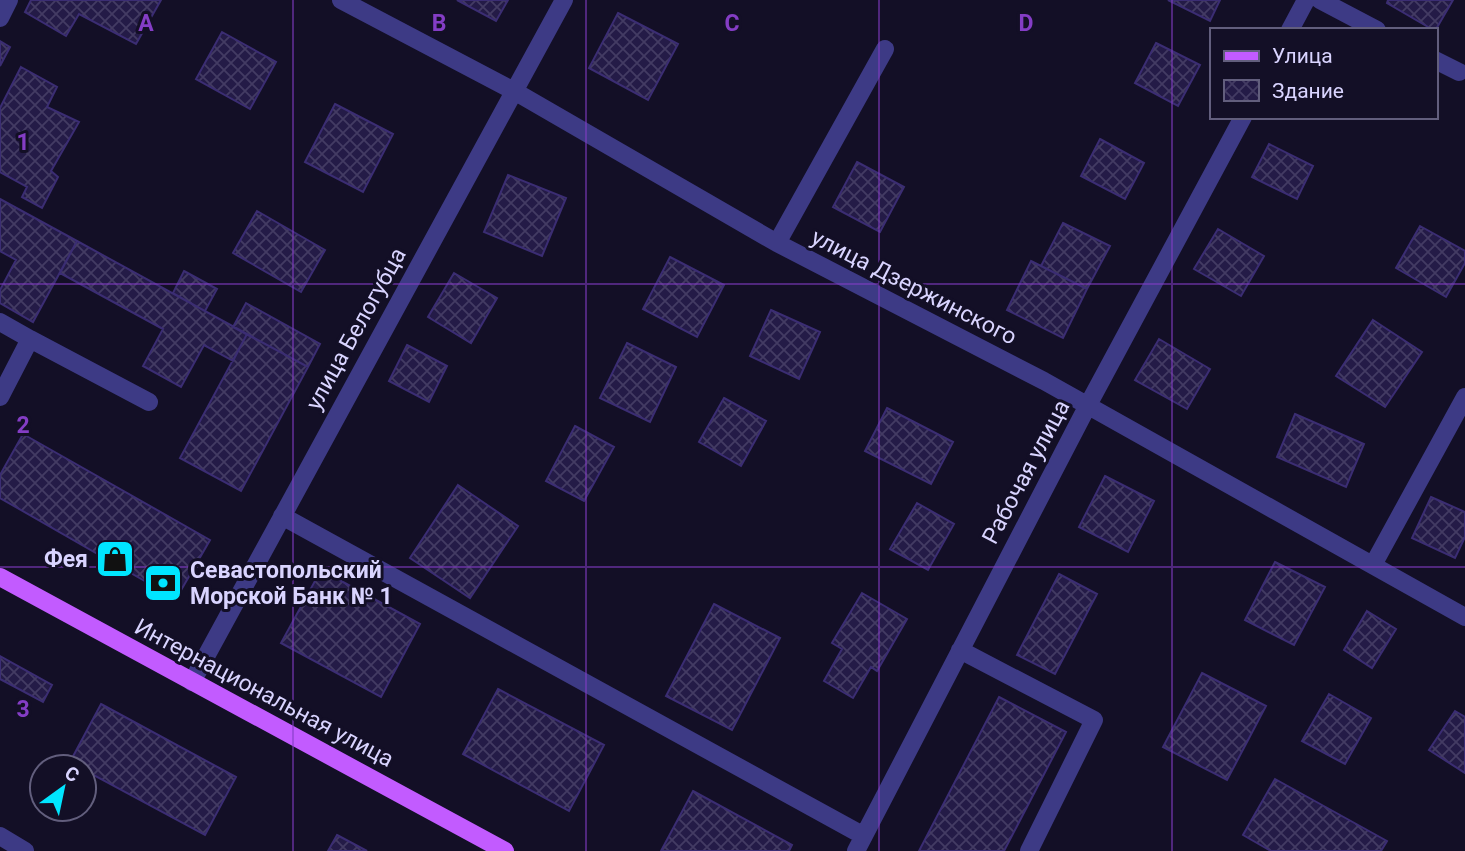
<svg xmlns="http://www.w3.org/2000/svg" width="1465" height="851" viewBox="0 0 1465 851" font-family="Roboto,sans-serif">
  <style>
    .building { fill: url(#building-cross-hatch); stroke: #3b2d73; stroke-width: 2 }
    .lines { fill: none; stroke-linecap: round; stroke-linejoin: round }
    .minor { stroke: #3d3a85; stroke-width: 18 }
    .major { stroke: #c25bff; stroke-width: 18 }
    .grid { fill: none; stroke: #843dc5; stroke-width: 2; stroke-opacity: 0.55 }
    .labels { text-anchor: middle; dominant-baseline: central; stroke-width: 6; stroke-linejoin: round; paint-order: stroke }
    .street-label { font-size: 23px; fill: #d9d4ff; stroke: #130f26 }
    .poi-label { font-size: 23px; font-weight: bold; fill: #d9d4ff; stroke: #130f26; text-anchor: end }
    .grid-label { font-size: 23px; text-anchor: middle; font-weight: bold; fill: #843dc5; stroke: #130f26; stroke-width: 6; stroke-linejoin: round; paint-order: stroke }
  </style>
  <defs>
    <pattern id="building-cross-hatch" width="8" height="8" patternUnits="userSpaceOnUse" patternTransform="scale(1.75)"><rect width="8" height="8" fill="#241b47"/><path d="M0 0l8 8M0 8l8-8" fill="none" stroke="#433b63"/></pattern>
  </defs>
  <rect width="100%" height="100%" fill="#130f26"/>
  <path class="building" d="M 31,0 L 161,0 L 136,44 L 79,14 L 66,36 L 25,12 Z
    M 457,0 L 508,0 L 496,21 Z
    M 1168,0 L 1220,0 L 1210,21 Z
    M 1388,0 L 1453,0 L 1435,31 L 1387,3 Z
    M 618,13 L 678,44 L 648,100 L 589,68 Z
    M 222,32 L 276,62 L 250,109 L 196,79 Z
    M 0,41 L 10,47 L 0,66 Z
    M 1156,43 L 1200,65 L 1178,106 L 1135,83 Z
    M 21,67 L 57,87 L 47,107 L 79,122 L 51,171 L 58,177 L 42,208 L 22,197 L 27,187 L 0,172 L 0,108 Z
    M 335,104 L 393,134 L 363,192 L 305,162 Z
    M 1100,139 L 1144,163 L 1125,199 L 1081,176 Z
    M 1269,144 L 1313,166 L 1297,199 L 1252,177 Z
    M 857,162 L 904,187 L 880,232 L 833,207 Z
    M 508,175 L 566,198 L 542,256 L 484,232 Z
    M 0,199 L 77,241 L 33,322 L 0,303 L 0,290 L 16,260 L 0,251 Z
    M 257,211 L 325,250 L 301,292 L 233,253 Z
    M 1063,223 L 1110,246 L 1087,289 L 1041,266 Z
    M 1420,226 L 1465,251 L 1465,263 L 1446,297 L 1396,268 Z
    M 1218,229 L 1264,256 L 1241,296 L 1194,269 Z
    M 77,241 L 247,334 L 233,361 L 204,345 L 181,387 L 143,366 L 163,329 L 60,273 Z
    M 670,257 L 724,285 L 697,337 L 643,309 Z
    M 1031,261 L 1087,289 L 1063,338 L 1007,310 Z
    M 184,271 L 217,289 L 205,311 L 173,293 Z
    M 454,273 L 497,298 L 471,343 L 428,317 Z
    M 246,303 L 320,344 L 308,367 L 233,327 Z
    M 771,310 L 820,332 L 799,379 L 750,356 Z
    M 1373,320 L 1422,352 L 1385,407 L 1336,376 Z
    M 247,334 L 308,367 L 241,491 L 180,458 Z
    M 1159,339 L 1210,369 L 1187,409 L 1135,380 Z
    M 627,343 L 676,367 L 650,422 L 600,398 Z
    M 407,345 L 447,366 L 429,402 L 389,381 Z
    M 724,398 L 766,421 L 741,466 L 699,442 Z
    M 887,408 L 953,442 L 931,484 L 865,451 Z
    M 1295,414 L 1364,444 L 1346,487 L 1277,457 Z
    M 575,426 L 614,447 L 584,501 L 546,481 Z
    M 23,434 L 210,540 L 176,599 L 0,498 L 0,475 Z
    M 1105,476 L 1154,501 L 1128,552 L 1079,527 Z
    M 458,485 L 518,526 L 470,598 L 410,558 Z
    M 1431,497 L 1465,512 L 1465,537 L 1455,558 L 1412,538 Z
    M 917,503 L 954,524 L 928,570 L 890,549 Z
    M 1275,562 L 1325,587 L 1294,645 L 1245,620 Z
    M 321,570 L 420,624 L 381,697 L 281,643 Z
    M 1059,574 L 1097,594 L 1055,674 L 1017,655 Z
    M 862,593 L 907,619 L 877,671 L 871,667 L 853,698 L 824,681 L 842,649 L 832,643 Z
    M 714,604 L 780,638 L 732,730 L 666,696 Z
    M 1367,611 L 1396,629 L 1372,668 L 1344,650 Z
    M 0,656 L 52,685 L 43,702 L 0,679 Z
    M 1202,673 L 1266,706 L 1227,780 L 1163,747 Z
    M 498,689 L 604,745 L 569,811 L 463,754 Z
    M 1329,694 L 1371,718 L 1345,764 L 1302,741 Z
    M 999,697 L 1066,732 L 1004,851 L 919,851 Z
    M 101,704 L 236,777 L 205,835 L 84,770 L 84,767 L 70,762 Z
    M 1455,711 L 1465,717 L 1465,773 L 1429,750 Z
    M 1275,779 L 1387,841 L 1381,851 L 1271,851 L 1243,835 Z
    M 693,791 L 792,845 L 789,851 L 661,851 Z
    M 337,835 L 367,851 L 328,851 Z"/>
  <g class="lines">
    <path class="minor" d="M 341,0 L 514,91 L 777,243 L 1044,381 L 1465,617
      M 1320,0 L 1377,30
      M 0,18 L 9,0
      M 1290,30 L 1306,0
      M 1435,60 L 1459,72
      M 777,243 L 885,49
      M 0,322 L 30,339
      M 0,397 L 30,339 L 149,402
      M 282,516 L 864,836
      M 1373,565 L 1465,397
      M 960,650 L 1094,720 L 1029,851
      M 192,682 L 564,0
      M 0,836 L 25,851
      M 856,851 L 1088,405 L 1243,117"/>
    <path class="major" d="M 0,577 L 505,851"/>
  </g>
  <path class="grid" d="M 293,0 L 293,851M 586,0 L 586,851M 879,0 L 879,851M 1172,0 L 1172,851M 0,284 L 1465,284M 0,567 L 1465,567"/>
  <defs>
    <symbol id="shop-square" viewBox="-11 -11 22 22"><rect x="-9" y="-9" width="18" height="18" rx="4" fill="#00e5ff" stroke="#130f26"/><path d="M-5-2.5h2.3a2.7 3.5 0 0 1 5.4 0H5L5.5 6h-11ZM-1.5-2.5h3a1.5 2.3 0 0 0-3 0Z" fill="#111"/></symbol>
    <symbol id="bank-square" viewBox="-11 -11 22 22"><rect x="-9" y="-9" width="18" height="18" rx="4" fill="#00e5ff" stroke="#130f26"/><path d="M-6-4H6V4H-6ZM0-2.3a2.3 2.3 0 1 0 0 4.6a2.3 2.3 0 1 0 0-4.6Z" fill="#111"/></symbol>
  </defs>
  <g fill-rule="evenodd">
    <use href="#shop-square" x="93" y="537" width="44" height="44"/>
    <use href="#bank-square" x="141" y="561" width="44" height="44"/>
  </g>
  <g class="labels">
    <g class="street-label">
      <text transform="translate(914 287) rotate(27)">улица Дзержинского</text>
      <text transform="translate(356 329) rotate(-61)">улица Белогубца</text>
      <text transform="translate(1026 472) rotate(-62)">Рабочая улица</text>
      <text transform="translate(264 693) rotate(28)">Интернациональная улица</text>
    </g>
    <g class="poi-label">
      <text x="88" y="559">Фея</text>
      <text x="190" y="570" text-anchor="start">Севастопольский<tspan x="190" dy="26">Морской Банк № 1</tspan></text>
    </g>
  </g>
  <g class="grid-label">
    <text x="146" y="31">A</text>
    <text x="439" y="31">B</text>
    <text x="732" y="31">C</text>
    <text x="1026" y="31">D</text>
    <text x="23" y="150">1</text>
    <text x="23" y="433">2</text>
    <text x="23" y="717">3</text>
  </g>
  <rect x="1210" y="28" width="228" height="91" fill="#130f26" stroke="#625e7d" stroke-width="2"/>
  <rect x="1224" y="51" width="35" height="10" fill="#c25bff" stroke="#625e7d" stroke-width="2"/>
  <text x="1272" y="63" font-size="21" fill="#d9d4ff">Улица</text>
  <rect x="1224" y="80" width="35" height="21" fill="url(#building-cross-hatch)" stroke="#625e7d" stroke-width="2"/>
  <text x="1272" y="98" font-size="21" fill="#d9d4ff">Здание</text>
  <g transform="translate(63 788) rotate(33)"><circle r="33" fill="#130f26" stroke="#625e7d" stroke-width="2"/>
  <path d="M0-5L12 26L0 18L-12 26Z" fill="#00e5ff"/>
  <text y="-10" font-size="19" font-weight="bold" text-anchor="middle" fill="#d9d4ff">С</text>
  </g>
</svg>
